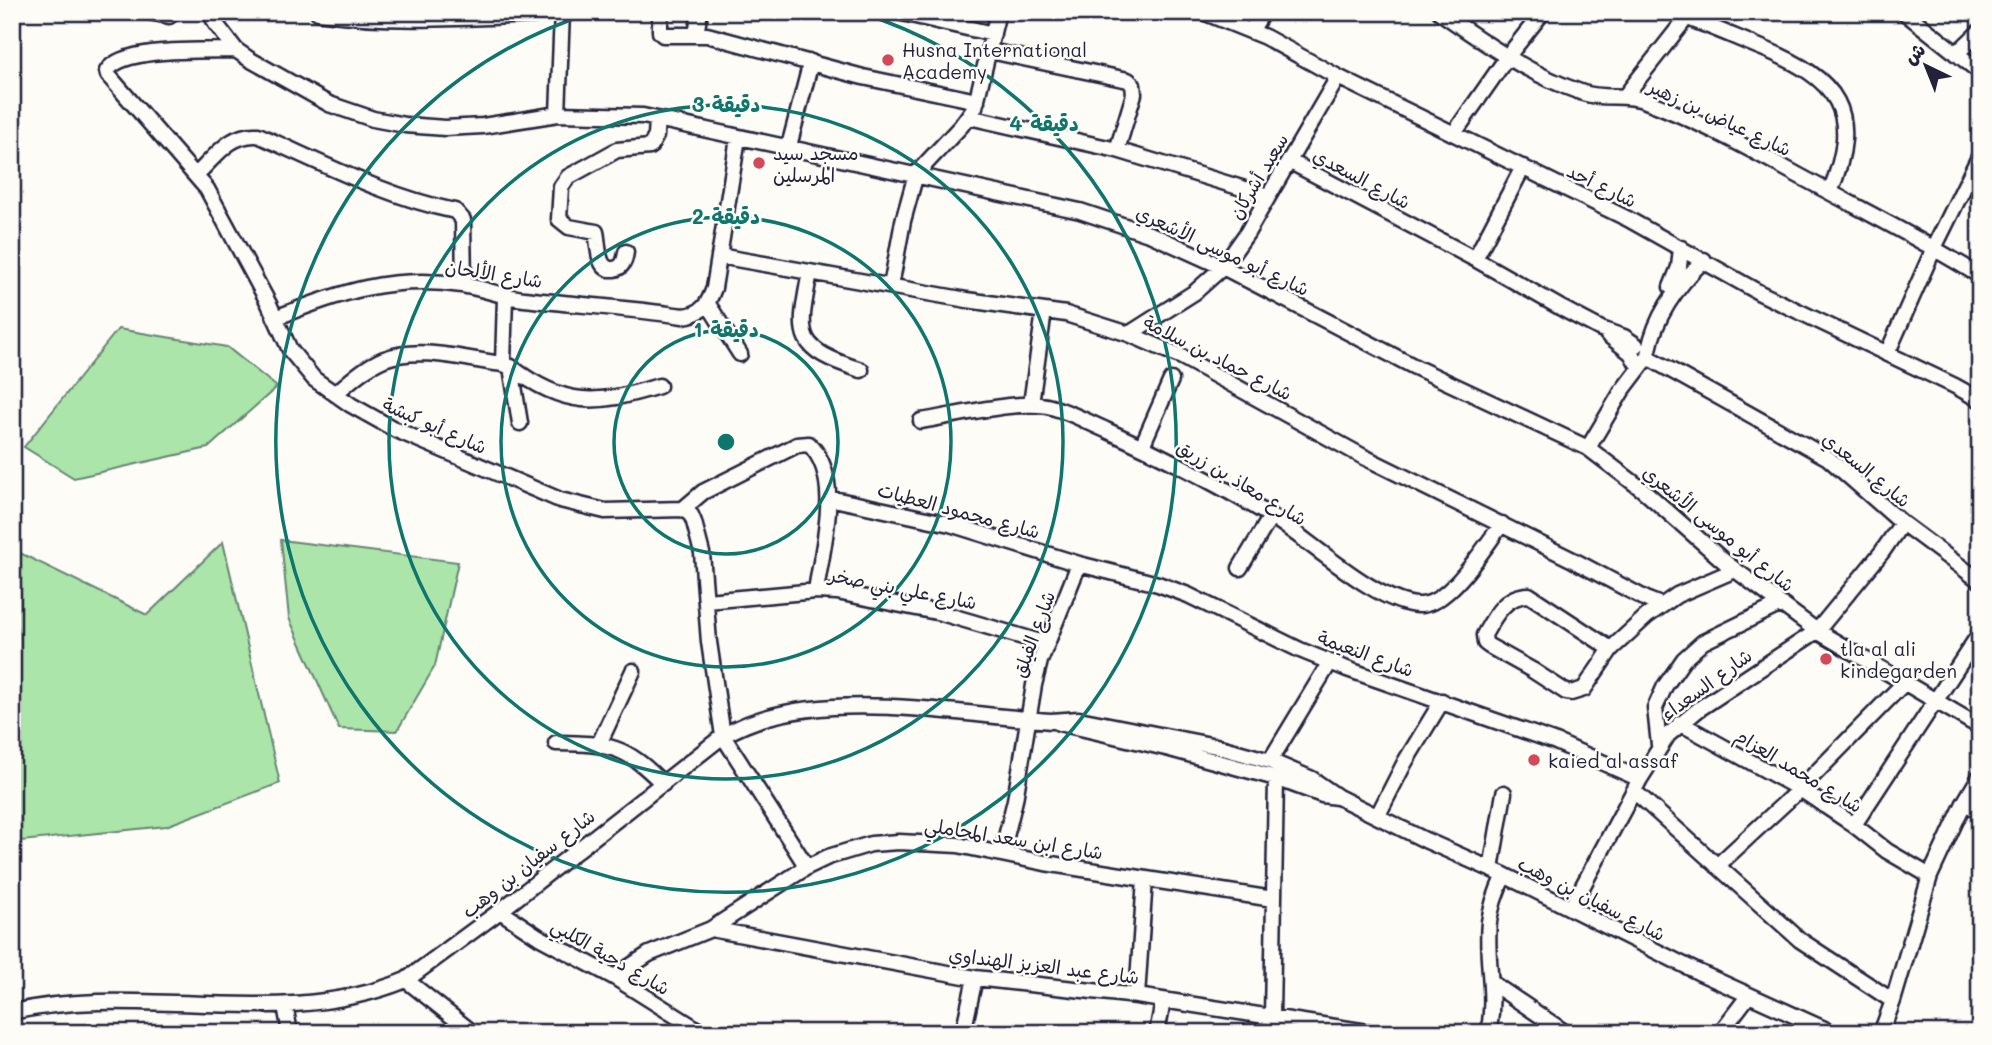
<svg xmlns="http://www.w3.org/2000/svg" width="1992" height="1045" viewBox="0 0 1992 1045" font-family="Mali,'Playpen Sans Arabic',sans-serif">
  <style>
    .green { fill: #abe5aa; stroke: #668472; stroke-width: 2 }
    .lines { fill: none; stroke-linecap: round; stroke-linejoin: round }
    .minor-casing { stroke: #22223b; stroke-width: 19 }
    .minor { stroke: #fdfcf7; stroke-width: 14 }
    .ring { fill: none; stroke: #0f766e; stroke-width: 3.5 }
    .poi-dot { fill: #d1495b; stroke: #fdfcf7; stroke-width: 2.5 }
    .labels { text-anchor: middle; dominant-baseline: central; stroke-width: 5; stroke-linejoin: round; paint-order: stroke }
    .poi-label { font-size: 19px; fill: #22223b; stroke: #fdfcf7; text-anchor: start }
    .street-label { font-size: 19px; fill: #22223b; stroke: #fdfcf7 }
    .centre { fill: #0f766e; stroke: #fdfcf7; stroke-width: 3.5 }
    .ring-label { font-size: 21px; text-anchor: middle; font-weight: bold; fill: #0f766e; stroke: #fdfcf7; stroke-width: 5; stroke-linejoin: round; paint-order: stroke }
  </style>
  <rect width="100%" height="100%" fill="#fdfcf7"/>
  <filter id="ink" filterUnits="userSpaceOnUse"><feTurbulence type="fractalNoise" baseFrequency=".0143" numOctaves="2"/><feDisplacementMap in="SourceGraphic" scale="14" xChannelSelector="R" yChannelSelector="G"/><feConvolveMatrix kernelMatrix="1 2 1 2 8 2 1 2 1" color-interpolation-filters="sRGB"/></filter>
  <g filter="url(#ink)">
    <path class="green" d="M 118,329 L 227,347 L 277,387 L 208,448 L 74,478 L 24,447 Z
      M 281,540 L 458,562 L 435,666 L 397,731 L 339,729 L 289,618 Z
      M 223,542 L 280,783 L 166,826 L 12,842 L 12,549 L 147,615 Z"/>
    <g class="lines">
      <defs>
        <path id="minor" d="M 149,12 L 169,16 L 174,12
          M 210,12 L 216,24 L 236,50 L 249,59 L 329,104 L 373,119 L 405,125 L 445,128 L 483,126 L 558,114 L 643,116 L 1080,211 L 1152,235 L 1223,267 L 1415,367 L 1588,448 L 1643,490 L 1726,563 L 1817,631 L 1980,727
          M 318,12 C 389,23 462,18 534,15 L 554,12
          M 660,12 L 660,32 L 663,35 L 707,35 L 863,77 L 977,101
          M 898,12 L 993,34
          M 1203,12 L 1265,37 L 1338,77 L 1628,219 L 1760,293 L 1955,386 L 1980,400
          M 1440,12 C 1484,43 1532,76 1583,93 C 1604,100 1625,93 1646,101 C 1697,120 1746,147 1794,173 C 1856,207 1920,238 1980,276
          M 1904,12 L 1980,72
          M 1687,18 C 1713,27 1737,38 1762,48 C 1838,79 1863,111 1830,192
          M 1251,31 L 1263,12
          M 696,34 L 700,12
          M 236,50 C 207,51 123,46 107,71 L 108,75 L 207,189 L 269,304 L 290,350 L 314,379 L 351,405 L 394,429 L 560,500 L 605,511 L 683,509 L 691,515 L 694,522 L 702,553 L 709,642 L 723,736 L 807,867
          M 990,51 L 1128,80 L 1133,85 L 1134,94 L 1117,150
          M 1956,54 L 1980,31
          M 1625,96 L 1691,12
          M 558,114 L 562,12
          M 969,117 L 1117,150 L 1268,196
          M 1455,132 L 1508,56 L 1543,12
          M 789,146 L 811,62
          M 1289,161 L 1475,259 L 1563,309 L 1601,329 L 1624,337 L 1636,345
          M 197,174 C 216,156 230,133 258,135 C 322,163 387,197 455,211 L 463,220 L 464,285
          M 626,252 C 625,260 623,268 614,269 C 596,271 599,243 596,232 L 569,227 L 559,219 L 561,187 L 568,177 L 617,150 L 650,147 L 656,136 L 657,119
          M 719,256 L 967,300 L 1066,314 L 1129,334 L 1182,357 L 1362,456 L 1573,560 L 1648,600 L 1661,605
          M 1475,259 L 1523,167
          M 810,272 C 798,336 793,348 861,370
          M 891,286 L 903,221 L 916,174 L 961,126 L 975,107 L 998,12
          M 1671,287 L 1679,267 L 1681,248
          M 708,304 L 740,354
          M 275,318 C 338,293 392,274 462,285 C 483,288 502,297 524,299 C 577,305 630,308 683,316 C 702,314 708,305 714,288 L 738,138
          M 1129,334 L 1195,292 L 1223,267 L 1247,233 L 1338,77
          M 1607,334 L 1631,353 L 1636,362 L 1644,362 L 1649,357
          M 1649,350 C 1656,314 1678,285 1704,260
          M 1887,354 L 1934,248 L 1980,155
          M 1649,358 L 1828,458 L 1902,523 L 1980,581
          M 503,364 L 505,297
          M 511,367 L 520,423
          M 335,394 C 350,381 365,367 384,359 C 420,345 467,360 503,364 L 511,367 C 565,408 597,405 659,386
          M 1031,404 L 1044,311
          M 921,421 C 953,416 1017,400 1047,406 C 1067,410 1087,422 1106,430 C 1163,456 1218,484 1271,516 C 1307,538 1380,607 1421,605 C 1451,603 1484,547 1502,524
          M 1142,446 L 1171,380
          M 1588,448 L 1622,391 L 1644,362
          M 829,498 L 950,524 L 1079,564 L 1158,584 L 1188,595 L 1300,650 L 1347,669 L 1556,742 L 1640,779
          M 683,509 L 703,492 L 797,445 L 809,444 C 844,478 822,547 816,591
          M 1240,568 L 1271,516
          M 707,601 L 816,591 L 837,592 L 941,613 L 1047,644
          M 1611,649 L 1529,595 C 1505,595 1494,617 1484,635 L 1485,643 L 1489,646 L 1532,670 L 1566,692 L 1571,693 L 1584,689 L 1611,649 L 1647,616 L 1677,595 L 1735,570
          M 1059,723 L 1170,749 L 1276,778 L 1322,795 L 1337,797
          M 1680,723 L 1800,789 L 1854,825 L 1887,851 L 1930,876
          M 556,743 C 609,744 624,744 663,784
          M 599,744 L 633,671
          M 1659,745 L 1655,708 L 1665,686 L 1684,659 L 1703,642 L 1781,604
          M 1270,761 L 1330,662
          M 1634,791 L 1800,940 L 1893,1001
          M 1964,803 L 1980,811
          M 1378,815 L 1405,762 L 1442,701
          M 1854,825 L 1980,633
          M 1002,853 L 1015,800 L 1034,685 L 1040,661 L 1079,564
          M 1717,866 L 1800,789 L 1905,682
          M 1491,869 L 1504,793
          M 1571,908 L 1640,779 L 1668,735 L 1699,709 L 1817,631 L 1882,552 L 1902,523
          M 500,911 L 539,937 L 614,977 L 703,1033
          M 711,929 L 975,978 L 1137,996 L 1374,1033
          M 614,977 L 649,954 L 711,929 L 807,867 L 828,857 L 871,844 L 899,842 L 958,845 L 1045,863 L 1273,899
          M 406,980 L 473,1033
          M 1492,983 L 1566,1033
          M 1137,996 L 1145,879
          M 285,1005 L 290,1033
          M 12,1012 C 141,982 280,1032 406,980 L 500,911 L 723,736 C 809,684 954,715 1051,721 L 1079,719 L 1216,746 L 1270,761 L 1312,779 L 1338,797 L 1425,840 L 1504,875 L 1698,972 L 1833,1033
          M 1272,1017 L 1276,778
          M 963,1033 L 975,978
          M 1157,1033 L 1163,1001
          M 1488,1033 C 1497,995 1485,960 1489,922 C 1491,906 1497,890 1504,875
          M 1720,1033 L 1749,995
          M 1881,1033 L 1893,1001 L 1930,876 L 1964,803 L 1980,776"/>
      </defs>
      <use href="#minor" class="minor-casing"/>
      <use href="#minor" class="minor"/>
    </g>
  </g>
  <g class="ring">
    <circle cx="726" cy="442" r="112"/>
    <circle cx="726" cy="442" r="225"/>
    <circle cx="726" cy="442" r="337"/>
    <path d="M861 13A450 450 0 1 1 591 13"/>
  </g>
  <g class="poi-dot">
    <circle cx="888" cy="60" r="7"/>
    <circle cx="759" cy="163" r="7"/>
    <circle cx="1826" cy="659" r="7"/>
    <circle cx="1534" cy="760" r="7"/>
  </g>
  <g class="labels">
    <g class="poi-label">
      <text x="902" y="49">Husna International<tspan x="902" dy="22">Academy</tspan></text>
      <text x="773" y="152">مسجد سيد<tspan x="773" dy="22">المرسلين</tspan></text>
      <text x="1840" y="648">tla al ali<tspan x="1840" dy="22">kindegarden</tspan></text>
      <text x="1548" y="760">kaied al assaf</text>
    </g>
    <g class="street-label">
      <text transform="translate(1720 117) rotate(25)">شارع عياض بن زهير</text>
      <text transform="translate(1258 176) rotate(-59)">سعيد أشركان</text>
      <text transform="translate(1362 178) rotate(28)">شارع السعدي</text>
      <text transform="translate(1602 185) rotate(26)">شارع أحد</text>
      <text transform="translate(1223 250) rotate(25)">شارع أبو موسى الأشعري</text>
      <text transform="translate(494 273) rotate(9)">شارع الألحان</text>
      <text transform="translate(1218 357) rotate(27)">شارع حماد بن سلامة</text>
      <text transform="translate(435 425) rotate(24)">شارع أبو كبشة</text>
      <text transform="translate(1867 469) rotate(39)">شارع السعدي</text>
      <text transform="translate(1242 482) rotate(31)">شارع معاذ بن زريق</text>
      <text transform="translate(959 510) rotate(15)">شارع محمود العطيات</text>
      <text transform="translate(1719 528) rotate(39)">شارع أبو موسى الأشعري</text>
      <text transform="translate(903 588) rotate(11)">شارع علي بني صخر</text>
      <text transform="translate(1033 634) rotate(-70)">شارع الفيلق</text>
      <text transform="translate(1366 653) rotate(20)">شارع النعيمة</text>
      <text transform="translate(1706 684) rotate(-36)">شارع السعداء</text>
      <text transform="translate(1799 770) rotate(31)">شارع محمد العزام</text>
      <text transform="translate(1014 838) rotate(9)">شارع ابن سعد المحاملي</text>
      <text transform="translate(528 863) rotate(-38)">شارع سفيان بن وهب</text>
      <text transform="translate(1592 898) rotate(27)">شارع سفيان بن وهب</text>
      <text transform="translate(611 956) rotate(30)">شارع دحية الكلبي</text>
      <text transform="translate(1044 965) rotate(7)">شارع عبد العزيز الهنداوي</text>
    </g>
  </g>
  <circle cx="726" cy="442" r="10" class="centre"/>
  <g class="ring-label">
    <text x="726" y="112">3 دقيقة</text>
    <text x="1044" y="131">4 دقيقة</text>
    <text x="726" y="224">2 دقيقة</text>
    <text x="726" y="337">1 دقيقة</text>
  </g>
  <rect width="1992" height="1045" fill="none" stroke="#fdfcf7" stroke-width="42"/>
  <rect x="21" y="21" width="1950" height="1003" fill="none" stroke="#22223b" stroke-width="2.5" filter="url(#ink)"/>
  <g transform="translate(1926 66) rotate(317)" stroke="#fdfcf7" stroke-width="5" paint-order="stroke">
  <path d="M0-5L12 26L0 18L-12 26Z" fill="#22223b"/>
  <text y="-10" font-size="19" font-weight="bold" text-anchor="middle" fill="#22223b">ش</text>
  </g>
</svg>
